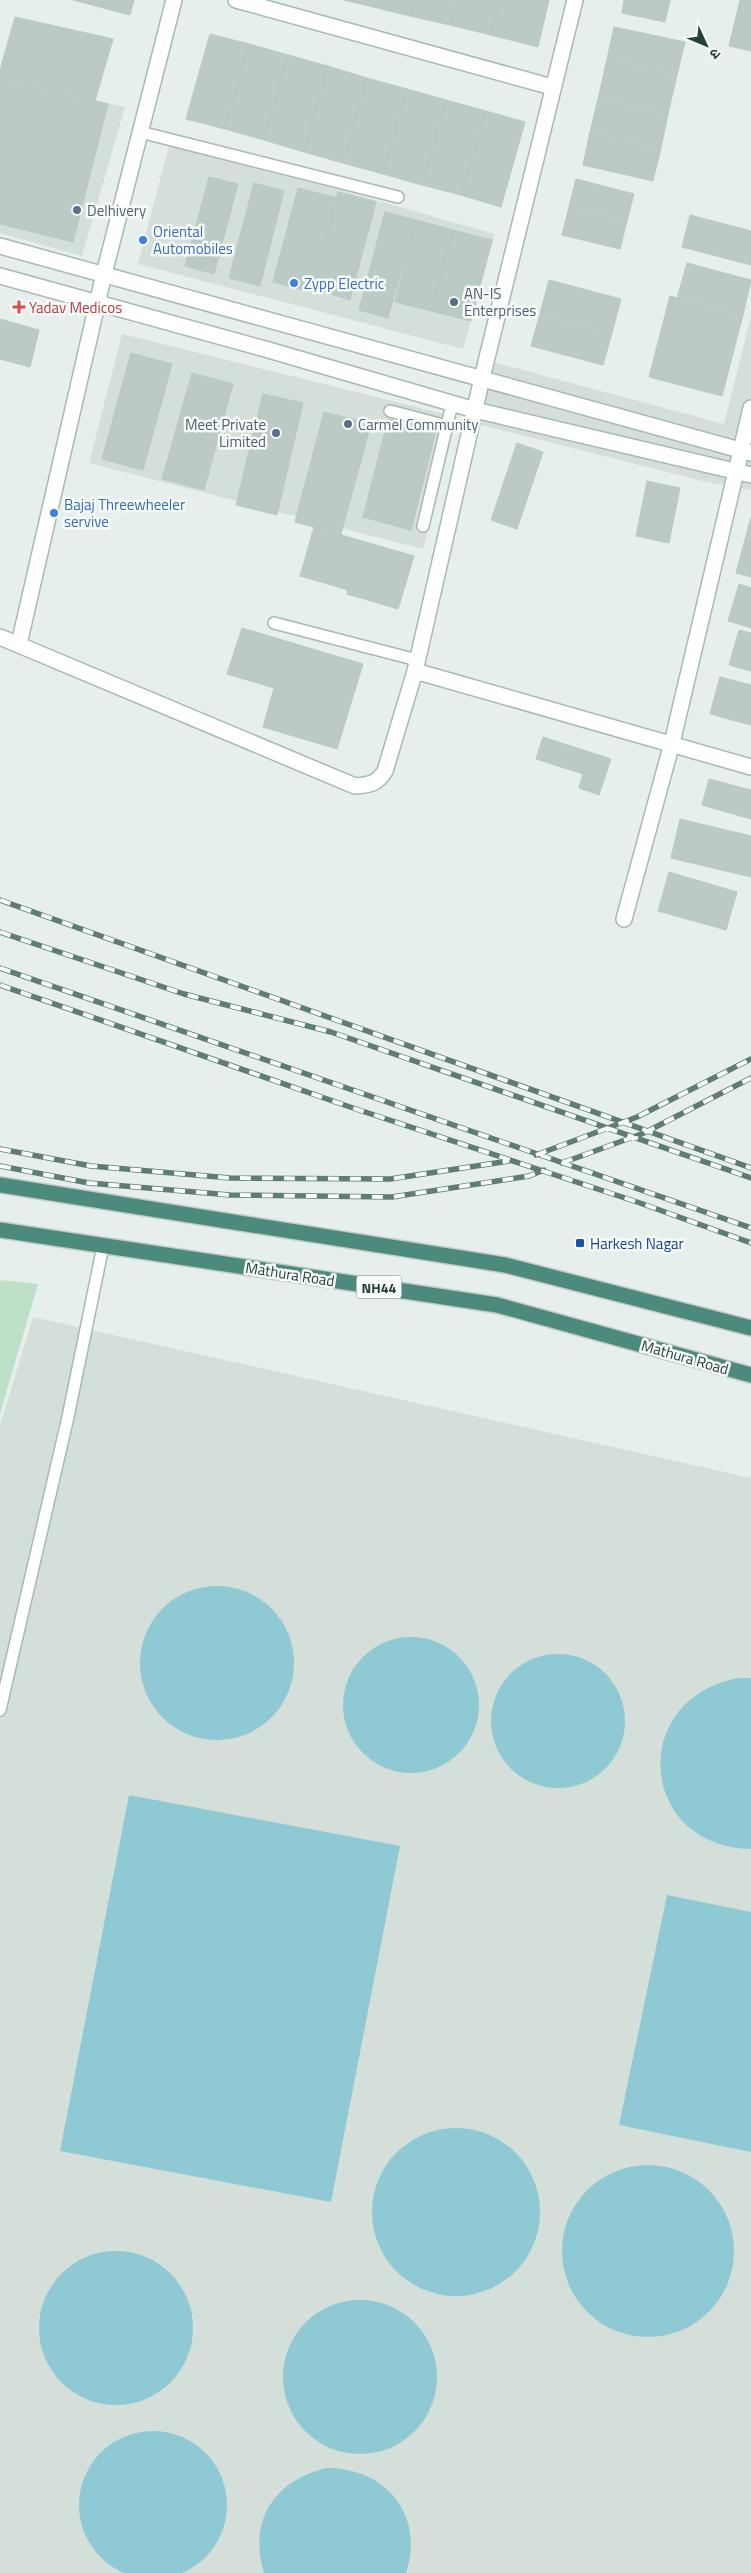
<svg xmlns="http://www.w3.org/2000/svg" width="751" height="2573" viewBox="0 0 751 2573" font-family="'Titillium Web','Noto Sans Devanagari',sans-serif">
  <style>
    .built { fill: #d4dfda }
    .green { fill: #bfe0c8 }
    .water { fill: #8ec9d4 }
    .building { fill: #bbcac4; stroke: #b8c9c2 }
    .lines { fill: none; stroke-linecap: round; stroke-linejoin: round }
    .service-casing { stroke: #a8b8b2; stroke-width: 14 }
    .minor-casing { stroke: #a8b8b2; stroke-width: 18 }
    .tertiary-casing { stroke: #a8b8b2; stroke-width: 18 }
    .trunk-casing { stroke: #c2cac8; stroke-width: 18 }
    .service { stroke: #fff; stroke-width: 11 }
    .minor { stroke: #fff; stroke-width: 15 }
    .tertiary { stroke: #fff; stroke-width: 15 }
    .trunk { stroke: #4c8a7c; stroke-width: 15 }
    .rail-casing { stroke: #5f7d75; stroke-width: 5.5 }
    .rail { stroke: #f7fbf9; stroke-width: 4; stroke-dasharray: 11; stroke-linecap: butt }
    .service-dot { fill: #5c6f8a; stroke: #f7fbf9; stroke-width: 2 }
    .shop-dot { fill: #3f7fe0; stroke: #f7fbf9; stroke-width: 2 }
    .health-dot { fill: #e0444e; stroke: #f7fbf9; stroke-width: 2 }
    .transit-dot { fill: #1a4fb4; stroke: #f7fbf9; stroke-width: 2 }
    .labels { text-anchor: middle; dominant-baseline: central; stroke-width: 5; stroke-linejoin: round; paint-order: stroke }
    .shield { fill: #f7fbf9; stroke: #637a73; stroke-width: 1 }
    .shield-label { font-size: 14px; font-weight: bold; fill: #24423a }
    .service-label { font-size: 15px; fill: #4e5e75; stroke: #f7fbf9; text-anchor: start }
    .shop-label { font-size: 15px; fill: #366cbe; stroke: #f7fbf9; text-anchor: start }
    .health-label { font-size: 15px; fill: #be3a42; stroke: #f7fbf9; text-anchor: start }
    .transit-label { font-size: 15px; fill: #164399; stroke: #f7fbf9; text-anchor: start }
    .street-label { font-size: 15px; fill: #24423a; stroke: #f7fbf9 }
  </style>
  <rect width="100%" height="100%" fill="#e6efeb"/>
  <path class="built" d="M 0,77 L 125,107 L 82,256 L 0,233 Z
    M 169,146 L 336,189 L 495,234 L 463,349 L 138,264 Z
    M 751,317 L 751,490 L 702,481 L 477,424 L 493,362 L 724,424 Z
    M 122,334 L 457,417 L 423,549 L 89,463 Z
    M 33,1317 L 751,1478 L 751,2573 L 0,2573 L 0,1425 Z"/>
  <path class="green" d="M 0,1280 L 38,1284 L 0,1414 Z"/>
  <path class="water" d="M140 1663a77 77 0 1 1 154 0a77 77 0 1 1-154 0Z
    M343 1705a68 68 0 1 1 136 0a68 68 0 1 1-136 0Z
    M491 1721a67 67 0 1 1 134 0a67 67 0 1 1-134 0Z
    M 739,1678 L 751,1678 L 751,1849 C 638,1847 627,1698 739,1678 Z
    M 129,1795 L 400,1846 L 331,2202 L 60,2151 Z
    M 667,1895 L 751,1912 L 751,2152 L 619,2125 Z
    M372 2212a84 84 0 1 1 168 0a84 84 0 1 1-168 0Z
    M562 2251a86 86 0 1 1 172 0a86 86 0 1 1-172 0Z
    M39 2328a77 77 0 1 1 154 0a77 77 0 1 1-154 0Z
    M283 2377a77 77 0 1 1 154 0a77 77 0 1 1-154 0Z
    M79 2505a74 74 0 1 1 148 0a74 74 0 1 1-148 0Z
    M 327,2468 C 386,2468 425,2515 406,2573 L 264,2573 C 248,2521 274,2480 327,2468 Z"/>
  <path class="building" d="M 73,0 L 134,0 L 130,15 Z
    M 344,0 L 370,0 L 369,6 Z
    M 370,0 L 414,0 L 410,16 L 369,6 Z
    M 414,0 L 456,0 L 450,25 L 410,16 Z
    M 456,0 L 500,0 L 491,35 L 450,25 Z
    M 500,0 L 549,0 L 538,47 L 491,35 Z
    M 624,0 L 670,0 L 665,22 L 622,13 Z
    M 740,0 L 751,0 L 751,12 L 738,9 Z
    M 738,9 L 751,12 L 751,51 L 729,46 Z
    M 15,17 L 113,39 L 95,101 L 0,79 L 0,70 Z
    M 614,27 L 685,42 L 677,75 L 607,59 Z
    M 210,34 L 249,44 L 225,129 L 186,119 Z
    M 249,44 L 288,55 L 264,140 L 225,129 Z
    M 288,55 L 328,66 L 304,152 L 264,140 Z
    M 607,59 L 677,75 L 668,114 L 598,99 Z
    M 328,66 L 367,78 L 343,163 L 304,152 Z
    M 367,78 L 407,89 L 383,174 L 343,163 Z
    M 0,79 L 108,104 L 73,242 L 0,224 Z
    M 407,89 L 446,100 L 422,185 L 383,174 Z
    M 598,99 L 668,114 L 661,148 L 590,132 Z
    M 446,100 L 486,111 L 461,195 L 422,185 Z
    M 486,111 L 525,122 L 501,207 L 461,195 Z
    M 590,132 L 661,148 L 653,181 L 583,165 Z
    M 209,177 L 238,184 L 214,274 L 185,266 Z
    M 576,179 L 634,194 L 627,221 L 569,207 Z
    M 254,183 L 284,191 L 260,286 L 229,278 Z
    M 298,188 L 337,198 L 312,292 L 273,282 Z
    M 338,192 L 376,202 L 350,300 L 314,289 Z
    M 569,207 L 627,221 L 620,249 L 562,235 Z
    M 385,212 L 416,220 L 388,318 L 359,310 Z
    M 690,215 L 751,231 L 751,265 L 682,247 Z
    M 416,220 L 453,230 L 431,311 L 395,302 Z
    M 453,230 L 492,240 L 471,321 L 431,311 Z
    M 687,263 L 751,280 L 743,315 L 677,298 Z
    M 549,280 L 621,299 L 612,333 L 540,314 Z
    M 670,296 L 743,315 L 722,396 L 649,377 Z
    M 540,314 L 612,333 L 603,365 L 531,346 Z
    M 0,319 L 39,330 L 30,367 L 0,359 Z
    M 131,353 L 172,364 L 143,470 L 102,459 Z
    M 192,373 L 233,384 L 204,490 L 162,479 Z
    M 263,394 L 303,403 L 277,515 L 236,505 Z
    M 324,412 L 371,424 L 341,534 L 295,522 Z
    M 388,419 L 436,431 L 411,530 L 363,517 Z
    M 517,443 L 543,452 L 517,529 L 491,520 Z
    M 647,481 L 680,488 L 669,543 L 636,536 Z
    M 751,517 L 751,577 L 736,573 Z
    M 314,527 L 414,556 L 398,609 L 347,594 L 348,590 L 300,576 Z
    M 739,584 L 751,588 L 751,628 L 728,621 Z
    M 242,628 L 363,664 L 337,749 L 263,727 L 274,688 L 227,674 Z
    M 739,630 L 751,633 L 751,671 L 729,665 Z
    M 720,677 L 751,685 L 751,725 L 710,714 Z
    M 543,737 L 611,759 L 599,795 L 579,788 L 583,774 L 536,759 Z
    M 709,779 L 751,790 L 751,819 L 702,805 Z
    M 680,819 L 751,836 L 751,877 L 671,858 Z
    M 669,872 L 737,892 L 726,930 L 658,911 Z"/>
  <g class="lines">
    <defs>
      <path id="service" d="M 140,132 L 398,197
        M 390,411 L 447,426
        M 423,526 L 452,404
        M 274,623 L 417,660
        M 0,1710 L 68,1417 L 103,1246"/>
      <path id="minor" d="M 236,0 L 552,87
        M 0,637 L 355,786 C 369,785 377,784 385,771 L 415,671 L 482,378 L 575,0
        M 19,644 L 104,274 L 174,0
        M 415,671 L 751,767
        M 624,919 L 672,743 L 751,408"/>
      <path id="tertiary" d="M 0,246 L 751,453
        M 0,276 L 265,349 L 475,410 L 751,475"/>
      <path id="trunk" d="M 0,1185 L 505,1265 L 751,1328
        M 0,1230 L 497,1305 L 751,1375"/>
    </defs>
    <use href="#service" class="service-casing"/>
    <use href="#minor" class="minor-casing"/>
    <use href="#tertiary" class="tertiary-casing"/>
    <use href="#trunk" class="trunk-casing"/>
    <use href="#service" class="service"/>
    <use href="#minor" class="minor"/>
    <use href="#tertiary" class="tertiary"/>
    <use href="#trunk" class="trunk"/>
    <defs>
      <path id="rail" d="M 0,900 L 751,1168
        M 0,932 L 184,994 L 331,1032 L 751,1178
        M 0,968 L 751,1228
        M 0,985 L 350,1107 L 640,1203 L 751,1243
        M 0,1149 L 91,1166 L 230,1178 L 390,1179 L 509,1161
        M 536,1155 L 637,1117 L 751,1059
        M 562,1163 L 644,1133 L 751,1078
        M 0,1166 L 89,1183 L 230,1195 L 392,1197 L 529,1176 L 544,1170"/>
    </defs>
    <use href="#rail" class="rail-casing"/>
    <use href="#rail" class="rail"/>
  </g>
  <g class="service-dot">
    <circle cx="77" cy="210" r="5"/>
    <circle cx="454" cy="302" r="5"/>
    <circle cx="348" cy="424" r="5"/>
    <circle cx="276" cy="433" r="5"/>
  </g>
  <g class="shop-dot">
    <circle cx="143" cy="240" r="5"/>
    <circle cx="294" cy="283" r="5"/>
    <circle cx="54" cy="513" r="5"/>
  </g>
  <path class="health-dot" d="M16.5 299.5h5v5h5v5h-5v5h-5v-5h-5v-5h5z"/>
  <rect class="transit-dot" x="575" y="1238" width="10" height="10" rx="2.5"/>
  <g class="labels">
    <rect class="shield" x="356.5" y="1275.5" width="45" height="23" rx="4"/>
    <g class="shield-label">
      <text x="379" y="1287">NH44</text>
    </g>
    <g class="service-label">
      <text x="87" y="210">Delhivery</text>
      <text x="464" y="293">AN-IS<tspan x="464" dy="17">Enterprises</tspan></text>
      <text x="266" y="424" text-anchor="end">Meet Private<tspan x="266" dy="17">Limited</tspan></text>
      <text x="358" y="424">Carmel Community</text>
    </g>
    <g class="shop-label">
      <text x="153" y="231">Oriental<tspan x="153" dy="17">Automobiles</tspan></text>
      <text x="304" y="283">Zypp Electric</text>
      <text x="64" y="504">Bajaj Threewheeler<tspan x="64" dy="17">servive</tspan></text>
    </g>
    <g class="health-label">
      <text x="29" y="307">Yadav Medicos</text>
    </g>
    <g class="transit-label">
      <text x="590" y="1243">Harkesh Nagar</text>
    </g>
    <g class="street-label">
      <text transform="translate(290 1274) rotate(9)">Mathura Road</text>
      <text transform="translate(685 1357) rotate(16)">Mathura Road</text>
    </g>
  </g>
  <g transform="translate(706 45) rotate(134)" stroke="#f7fbf9" stroke-width="4" paint-order="stroke">
  <path d="M0-4L9 19L0 12L-9 19Z" fill="#24423a"/>
  <text y="-8" font-size="14" font-weight="bold" text-anchor="middle" fill="#24423a">उ</text>
  </g>
</svg>
